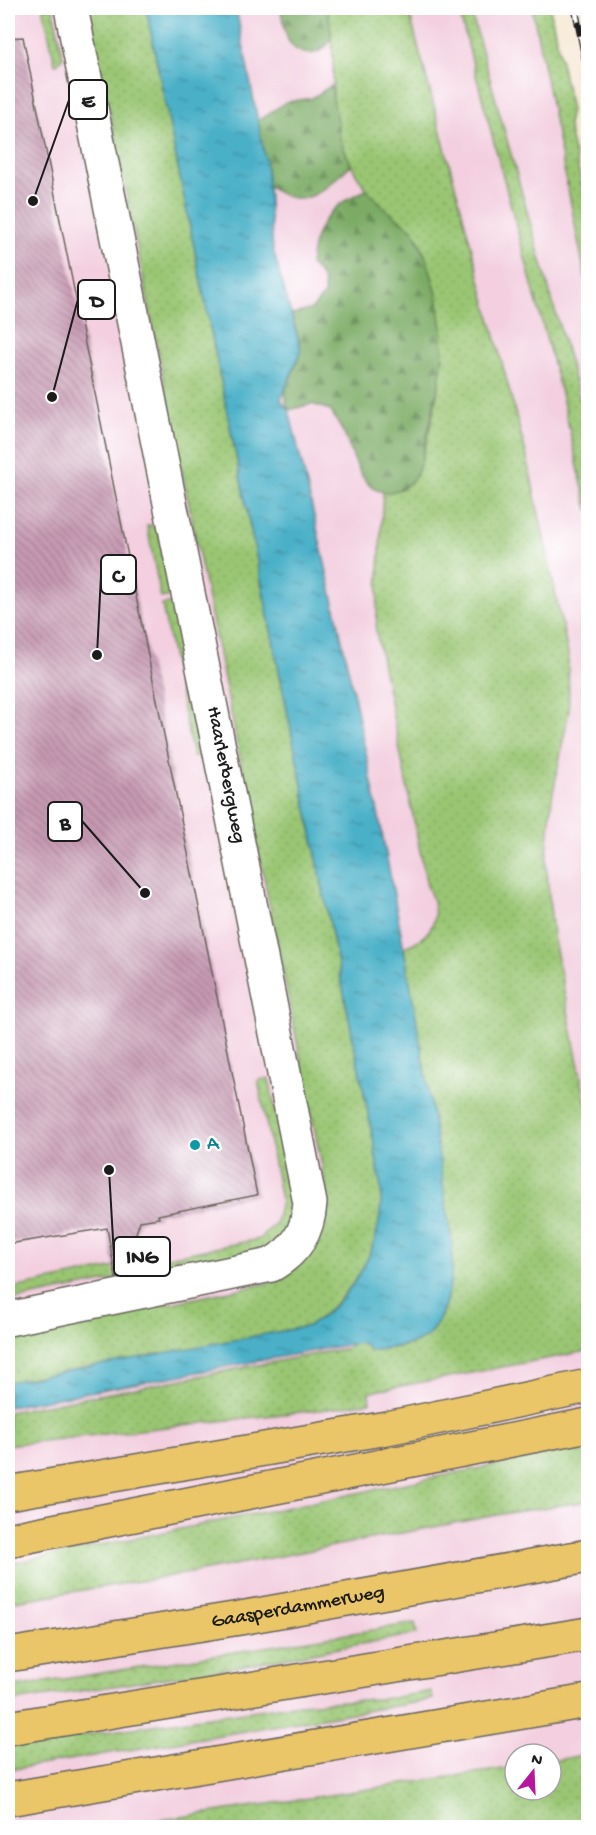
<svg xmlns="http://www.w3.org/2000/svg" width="596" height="1835" viewBox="0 0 596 1835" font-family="'Gochi Hand',sans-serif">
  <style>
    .built { fill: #f3cfdf; fill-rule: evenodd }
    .grass { fill: url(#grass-dots); stroke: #5b7148; stroke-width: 1.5 }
    .forest { fill: url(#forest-firs); stroke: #4c6440; stroke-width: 1.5 }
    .water { fill: url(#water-ripples); stroke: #326672; stroke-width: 1.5 }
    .building { fill: url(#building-back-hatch) }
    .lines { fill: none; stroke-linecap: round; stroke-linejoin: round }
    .street-casing { stroke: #69645d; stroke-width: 36 }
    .highway-casing { stroke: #69645d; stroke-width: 36 }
    .street { stroke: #fff; stroke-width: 33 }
    .highway { stroke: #ebc669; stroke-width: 33 }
    .rail-casing { stroke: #1c1c1c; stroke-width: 7 }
    .rail { stroke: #fff; stroke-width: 4.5; stroke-dasharray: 14; stroke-linecap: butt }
    .culture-dot { fill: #0f9aa8; stroke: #fff; stroke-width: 2 }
    .labels { text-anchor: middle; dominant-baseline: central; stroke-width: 5; stroke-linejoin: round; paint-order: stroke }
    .street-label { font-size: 20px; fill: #1c1c1c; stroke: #fff }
    .culture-label { font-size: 20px; fill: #0d838f; stroke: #fff; text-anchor: start }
    .leader { fill: none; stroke: #1c1c1c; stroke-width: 2 }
    .callout-dot { fill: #1c1c1c; stroke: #fff; stroke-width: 2 }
    .callout { fill: #fff; stroke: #1c1c1c; stroke-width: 2 }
    .callout-label { font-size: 21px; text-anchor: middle; font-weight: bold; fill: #1c1c1c }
  </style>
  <defs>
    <pattern id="grass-dots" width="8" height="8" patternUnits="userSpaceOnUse" patternTransform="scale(1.5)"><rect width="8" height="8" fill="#9ac673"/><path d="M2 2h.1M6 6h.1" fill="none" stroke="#84aa63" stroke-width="1.8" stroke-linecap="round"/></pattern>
    <pattern id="forest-firs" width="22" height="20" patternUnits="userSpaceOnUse" patternTransform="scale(1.5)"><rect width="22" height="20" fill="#7bab65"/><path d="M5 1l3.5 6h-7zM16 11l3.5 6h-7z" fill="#648a52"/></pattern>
    <pattern id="water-ripples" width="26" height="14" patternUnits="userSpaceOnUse" patternTransform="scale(1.5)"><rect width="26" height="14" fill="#49b0c8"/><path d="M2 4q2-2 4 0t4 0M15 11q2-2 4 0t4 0" fill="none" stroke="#3c8ea2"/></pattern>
    <pattern id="building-back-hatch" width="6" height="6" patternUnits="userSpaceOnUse" patternTransform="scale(1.5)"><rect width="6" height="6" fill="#c79ab3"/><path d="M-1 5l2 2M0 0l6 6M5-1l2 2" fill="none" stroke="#a17d91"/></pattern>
  </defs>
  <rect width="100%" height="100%" fill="#fff"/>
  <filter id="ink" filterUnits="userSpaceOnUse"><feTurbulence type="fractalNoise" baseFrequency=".0167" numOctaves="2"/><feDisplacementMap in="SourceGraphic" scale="12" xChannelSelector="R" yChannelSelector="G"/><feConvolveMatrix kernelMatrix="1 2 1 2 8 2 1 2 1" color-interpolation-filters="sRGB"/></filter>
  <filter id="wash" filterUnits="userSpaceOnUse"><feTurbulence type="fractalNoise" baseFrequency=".008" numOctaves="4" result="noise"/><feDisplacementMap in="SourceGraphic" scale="24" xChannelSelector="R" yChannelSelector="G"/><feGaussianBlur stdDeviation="1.35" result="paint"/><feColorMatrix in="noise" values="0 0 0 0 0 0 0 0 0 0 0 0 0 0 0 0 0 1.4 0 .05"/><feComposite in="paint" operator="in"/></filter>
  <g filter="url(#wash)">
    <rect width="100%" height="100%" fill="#f7e9d5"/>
    <path class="built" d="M 8,8 L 532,8 L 588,290 L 588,1827 L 8,1828 ZM 515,1754 L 551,1754 L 551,1790 L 515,1790 Z"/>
    <path class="grass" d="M 43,8 L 53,8 L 63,57 L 57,64 L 55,64 Z
      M 89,8 L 146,8 L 374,1143 C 375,1157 380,1171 381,1184 C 386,1244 356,1292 309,1326 L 8,1382 L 8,1337 L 278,1281 C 313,1260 334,1228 326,1186 Z
      M 327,8 L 408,8 L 526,453 L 568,653 L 569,711 L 552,798 L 546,865 L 553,935 L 588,1113 L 588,1351 L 369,1392 L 370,1402 L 336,1408 L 8,1445 L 8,1412 L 348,1348 L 351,1344 L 364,1343 L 370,1351 C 384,1348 403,1348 417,1342 C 448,1329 454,1272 452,1244 L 404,947 C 435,936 442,916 427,886 L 376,631 L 383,491 C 399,490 407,486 417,474 C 439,407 451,339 430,270 C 426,257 420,239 411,229 C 405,222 396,218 389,213 C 367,194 351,169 341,142 C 330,115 334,89 333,62 C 333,44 329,25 327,8 Z
      M 458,8 L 470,8 L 588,428 L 588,511 L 562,397 Z
      M 532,8 L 550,8 L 571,110 L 568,125 L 588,211 L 588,290 Z
      M 151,525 L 158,531 L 172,596 L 161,598 L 147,526 Z
      M 173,603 L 203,755 L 193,757 L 162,605 Z
      M 269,1078 L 293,1200 C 293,1218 287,1234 272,1245 C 253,1258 159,1271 131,1277 L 128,1265 L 259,1239 L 276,1223 L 281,1200 L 258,1080 Z
      M 122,1266 L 124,1278 L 8,1301 L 8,1289 Z
      M 588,1446 L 588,1501 L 502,1514 L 196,1572 L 8,1602 L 8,1564 Z
      M 415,1623 L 417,1634 L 207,1672 L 8,1702 L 8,1688 Z
      M 431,1691 L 433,1699 L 425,1701 L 8,1770 L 8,1746 L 299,1704 L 392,1698 Z
      M 588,1754 L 588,1823 L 560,1828 L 115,1827 L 515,1767 L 515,1790 L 551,1790 L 551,1761 Z"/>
    <path class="forest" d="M 280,8 L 327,8 C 328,17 333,32 330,40 C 322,59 296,57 288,40 C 284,31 283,18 280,8 Z
      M 331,86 L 340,139 L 351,165 C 323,190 305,214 268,186 L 258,121 L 286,102 L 312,98 Z
      M 367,190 L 388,211 L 412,229 L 427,260 L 437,294 L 442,329 L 443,356 L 439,384 L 421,462 C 417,475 412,485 398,490 C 363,503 354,456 344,434 C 340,426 335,418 330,410 L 312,404 L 289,410 C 278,387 296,375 300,352 C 302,342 294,325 291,315 L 312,309 L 324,295 C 325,281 322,274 310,265 C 313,227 331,203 367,190 Z"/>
    <path class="water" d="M 146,8 L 236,8 L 266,163 L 273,250 L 301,350 L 281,400 L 289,410 C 356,686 412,964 452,1244 C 455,1271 446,1331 417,1342 C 403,1347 384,1348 370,1351 L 364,1343 L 351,1344 L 8,1407 L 8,1382 L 309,1326 C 354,1297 382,1247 381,1194 C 381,1176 375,1160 374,1143 Z"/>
    <g id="blocks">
      <path class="building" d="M 23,37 L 257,1195 L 158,1215 L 159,1218 L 140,1221 L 122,1276 L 116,1278 L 107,1228 L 8,1244 L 8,38 Z"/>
    </g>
  </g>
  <g filter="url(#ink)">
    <use href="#blocks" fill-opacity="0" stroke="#69645d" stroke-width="1.5"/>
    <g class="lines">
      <defs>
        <path id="street" d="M 8,1319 L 271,1265 C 296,1251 308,1232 310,1203 L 71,8"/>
        <g id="highway">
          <path d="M 8,1493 L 387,1428 L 588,1386"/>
          <path d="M 8,1540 L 588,1425"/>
          <path id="s1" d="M 8,1655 L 240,1618 L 588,1556"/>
          <path d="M 8,1728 L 588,1634"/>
          <path d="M 8,1799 L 588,1701"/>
        </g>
      </defs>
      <use href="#street" class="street-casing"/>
      <use href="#highway" class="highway-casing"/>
      <use href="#street" class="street"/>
      <use href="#highway" class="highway"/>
      <defs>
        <path id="rail" d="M 575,8 L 588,73"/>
      </defs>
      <use href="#rail" class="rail-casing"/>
      <use href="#rail" class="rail"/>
    </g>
  </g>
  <circle class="culture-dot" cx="195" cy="1145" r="6"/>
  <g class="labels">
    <g class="street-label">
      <text transform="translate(225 775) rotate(79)">Haarlerbergweg</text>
      <text stroke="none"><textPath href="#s1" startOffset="294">Gaasperdammerweg</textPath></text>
    </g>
    <g class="culture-label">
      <text x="207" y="1145">A</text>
    </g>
  </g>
  <path class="leader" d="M33 201L69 100M52 397L78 299M97 655L101 575M145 893L82 821M109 1170L114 1256"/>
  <g class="callout-dot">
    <circle cx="33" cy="201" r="6"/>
    <circle cx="52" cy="397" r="6"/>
    <circle cx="97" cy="655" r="6"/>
    <circle cx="145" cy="893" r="6"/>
    <circle cx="109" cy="1170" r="6"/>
  </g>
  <g class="callout">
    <rect x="69" y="80" width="38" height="39" rx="6"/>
    <rect x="78" y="280" width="37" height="39" rx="6"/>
    <rect x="101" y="555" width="35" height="39" rx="6"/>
    <rect x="48" y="802" width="34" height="39" rx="6"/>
    <rect x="114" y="1237" width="56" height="39" rx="6"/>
  </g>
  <g class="callout-label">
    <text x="88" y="107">E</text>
    <text x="97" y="307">D</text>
    <text x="118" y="582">C</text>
    <text x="65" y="829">B</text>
    <text x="142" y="1263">ING</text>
  </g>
  <rect width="596" height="1835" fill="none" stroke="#fff" stroke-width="30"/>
  <g transform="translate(533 1772) rotate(18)"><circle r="28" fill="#ffffff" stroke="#a4a4a4" stroke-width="1.5"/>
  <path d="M0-4.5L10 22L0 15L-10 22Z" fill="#b5179e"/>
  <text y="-9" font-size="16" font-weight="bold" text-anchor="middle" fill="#1c1c1c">N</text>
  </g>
</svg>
